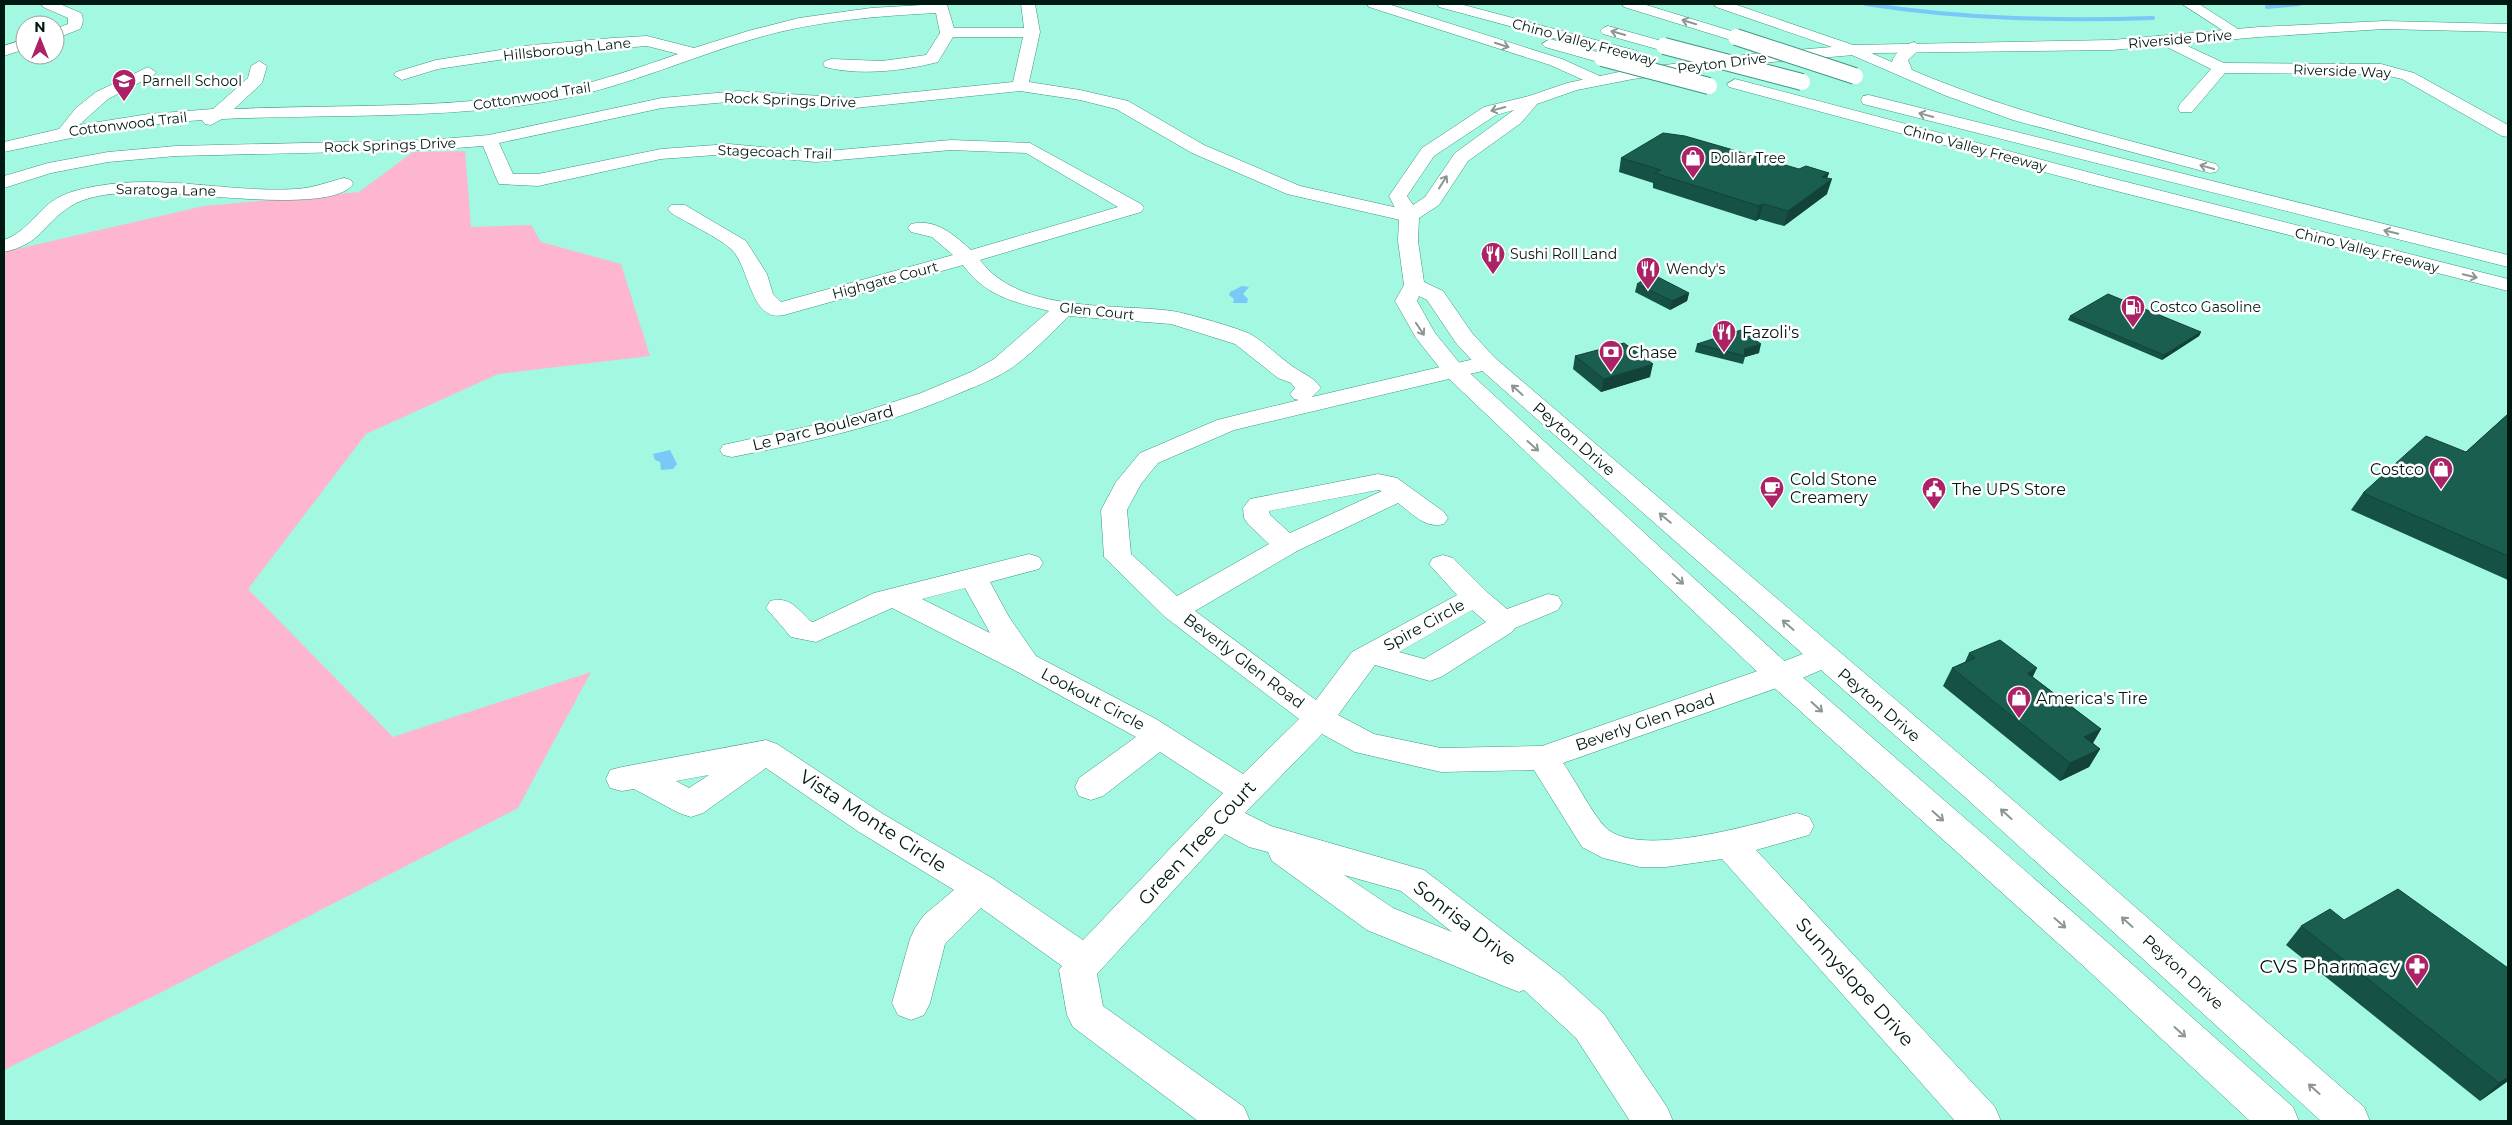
<svg xmlns="http://www.w3.org/2000/svg" width="2512" height="1125" viewBox="0 0 2512 1125" font-family="Montserrat,sans-serif">
  <style>
    .green { fill: #feb6d0 }
    .water { fill: #78c8f8 }
    .lines { fill: none; stroke-linecap: round; stroke-linejoin: round }
    .stream { stroke: #78c8f8; stroke-width: 4 }
    .minor-casing { stroke: #3e9581; stroke-width: 1 }
    .major-casing { stroke: #3e9581; stroke-width: 1 }
    .highway-casing { stroke: #3e9581; stroke-width: 1 }
    .minor { fill: #fff; fill-rule: evenodd }
    .major { fill: #fff; fill-rule: evenodd }
    .highway { fill: #fff; fill-rule: evenodd }
    .highway-bridge-casing { stroke: #3e9581; stroke-width: 18; stroke-linecap: butt }
    .highway-bridge { stroke: #fff; stroke-width: 16 }
    .wall { fill: #165145 }
    .shaded-wall { fill: #124238 }
    .building { fill: #1a5e50; stroke: #124238 }
    .oneway { stroke: #8c9794 }
    .labels { text-anchor: middle; dominant-baseline: central; stroke-width: 5; stroke-linejoin: round; paint-order: stroke }
    .far-street-label { font-size: 14px; fill: #001812; stroke: #fff }
    .far-poi-label { font-size: 14px; fill: #001812; stroke: #fff; text-anchor: start }
    .poi-label { font-size: 16px; fill: #001812; stroke: #fff; text-anchor: start }
    .street-label { font-size: 16px; fill: #001812; stroke: #fff }
    .near-street-label { font-size: 19px; fill: #001812; stroke: #fff }
    .near-poi-label { font-size: 19px; fill: #001812; stroke: #fff; text-anchor: end }
  </style>
  <rect width="100%" height="100%" fill="#a2f8e1"/>
  <path class="green" d="M 465,151 L 471,227 L 531,225 L 541,242 L 621,264 L 650,356 L 498,374 L 366,434 L 248,589 L 393,737 L 591,672 L 518,808 L 160,993 L 4,1070 L 4,252 L 204,206 L 359,192 L 413,152 Z"/>
  <path class="water" d="M 1242,286 L 1249,287 L 1243,294 L 1248,299 L 1247,303 L 1233,303 L 1234,299 L 1229,295 L 1230,292 Z
    M 670,450 L 677,464 L 673,469 L 661,470 L 660,462 L 655,460 L 653,454 Z"/>
  <g class="lines">
    <path class="stream" d="M 1866,4 C 1962,19 2056,21 2153,18
      M 2267,7 L 2299,4"/>
    <defs>
      <path id="minor" d="M 41,4 L 60,4 L 81,13 C 84,18 83,25 80,29 L 55,39 L 55,29 L 68,24 L 68,18 L 43,7 Z
        M 940,4 L 947,5 L 954,28 L 1024,28 L 1021,4 L 1035,4 L 1040,32 L 1029,82 L 1080,90 L 1128,101 L 1204,145 L 1300,186 L 1416,212 L 1419,216 L 1416,220 L 1409,222 L 1287,194 L 1192,153 L 1116,109 L 1080,100 L 1020,91 L 855,108 L 738,101 L 662,108 L 499,143 L 513,174 L 538,174 L 661,149 L 729,144 L 816,152 L 951,140 L 1030,143 L 1141,204 L 1144,208 L 1141,212 L 980,260 C 1020,314 1113,303 1172,311 C 1186,313 1242,329 1252,335 C 1265,343 1276,354 1288,363 C 1300,373 1312,375 1321,388 L 1312,397 L 1487,356 L 1495,358 L 1498,363 L 1495,368 L 1234,430 L 1158,463 L 1141,484 L 1127,510 L 1131,554 L 1177,596 L 1269,544 L 1248,524 L 1244,518 L 1243,508 L 1250,499 L 1378,474 L 1397,478 L 1444,512 L 1448,518 L 1444,524 C 1425,529 1413,514 1398,503 L 1297,551 L 1195,611 L 1316,700 L 1352,652 L 1457,595 L 1429,564 L 1433,558 L 1443,555 L 1453,558 L 1488,593 L 1507,609 L 1548,594 L 1558,596 L 1562,603 L 1558,610 L 1515,628 L 1512,632 L 1441,677 L 1430,681 L 1375,665 L 1338,715 L 1374,734 L 1441,748 L 1542,746 L 1769,667 L 1813,650 L 1824,647 L 1835,650 L 1839,657 L 1835,664 L 1791,683 L 1563,763 C 1575,780 1592,813 1605,827 C 1638,860 1757,823 1797,813 L 1809,817 L 1814,826 L 1809,835 L 1756,850 L 1995,1107 L 2001,1121 L 1955,1121 L 1722,859 L 1666,867 L 1640,867 L 1603,858 L 1582,847 L 1534,770 L 1441,772 L 1355,752 L 1322,734 L 1245,813 L 1271,826 L 1424,870 L 1561,975 L 1604,1014 L 1667,1107 L 1673,1121 L 1630,1121 L 1576,1038 L 1524,990 L 1519,992 L 1506,987 L 1367,930 L 1272,861 L 1268,852 L 1249,847 L 1225,834 L 1097,974 L 1103,1006 L 1244,1107 L 1250,1121 L 1198,1121 L 1073,1027 L 1067,1015 L 1059,970 L 1062,966 L 981,908 L 945,944 L 930,1003 L 924,1015 L 911,1020 L 898,1015 L 892,1003 L 910,939 L 915,928 L 924,915 L 954,890 L 859,832 L 766,768 L 703,813 L 691,817 L 679,813 L 634,789 L 622,791 L 610,788 L 606,779 L 610,770 L 622,767 L 766,740 L 777,744 L 883,814 L 992,878 L 1083,940 L 1223,793 L 1160,752 L 1103,796 L 1091,800 L 1079,796 L 1075,787 L 1079,778 L 1136,737 L 1014,670 L 892,608 L 816,642 L 791,637 L 766,608 L 770,601 C 789,596 797,608 810,621 L 813,622 L 874,593 L 1029,554 L 1039,557 L 1043,563 L 1039,569 L 990,582 L 1009,617 L 1036,656 L 1156,719 L 1243,774 L 1299,719 L 1165,617 L 1104,557 L 1101,510 L 1116,482 L 1140,453 L 1217,420 L 1299,400 L 1294,399 L 1290,394 L 1295,388 L 1291,383 L 1278,378 L 1235,344 L 1171,324 L 1069,316 C 1050,334 1032,354 1010,369 C 993,380 974,387 955,395 C 884,426 808,442 732,457 L 723,455 L 720,450 L 723,445 L 838,420 L 921,393 L 971,372 L 994,359 L 1049,311 C 1014,302 985,296 963,265 L 784,315 C 750,323 750,266 731,249 C 718,237 687,223 671,213 L 668,209 L 671,205 L 685,205 L 746,241 L 767,274 L 773,294 L 781,302 L 953,255 L 932,237 L 911,232 L 908,228 L 911,224 C 936,218 954,235 971,250 L 1118,207 L 1026,153 L 951,150 L 816,162 L 729,154 L 661,159 L 538,186 L 499,184 L 497,180 L 483,146 L 429,150 L 176,156 L 108,162 L 51,173 L 4,188 L 4,176 L 48,163 L 108,152 L 176,146 L 429,140 L 489,135 L 662,98 L 738,91 L 855,98 L 1013,82 L 1023,37 L 953,37 L 938,62 C 903,71 860,76 825,67 L 823,64 L 825,61 L 831,59 L 882,61 L 926,55 L 940,33 L 936,13 C 877,16 817,21 760,37 C 693,56 631,85 562,99 C 450,120 335,114 222,119 L 211,125 L 205,124 L 202,120 C 134,124 70,138 4,152 L 4,142 L 59,129 L 76,108 L 96,92 L 148,67 L 156,72 L 154,75 L 108,99 L 79,125 L 149,114 L 213,109 L 248,78 L 251,66 L 259,61 L 267,66 L 262,83 L 234,109 C 343,104 454,110 562,89 C 602,81 640,67 678,54 L 647,46 L 532,55 L 438,69 L 402,80 L 394,75 L 396,72 L 436,60 L 532,45 L 613,38 L 647,36 L 694,48 L 748,31 L 799,18 L 871,8 ZM 1378,490 L 1382,491 L 1290,533 L 1270,515 L 1269,511 ZM 965,588 L 990,633 L 922,599 ZM 1472,610 L 1486,622 L 1424,659 L 1399,652 ZM 709,775 L 689,788 L 676,781 ZM 1344,875 L 1401,891 L 1452,932 L 1393,908 Z
        M 2182,4 L 2199,4 L 2246,34 L 2238,39 L 2233,37 Z
        M 2166,36 L 2224,63 L 2381,64 L 2414,73 L 2508,125 L 2508,137 L 2502,136 L 2402,79 L 2381,74 L 2225,73 L 2192,112 L 2180,112 L 2178,108 L 2180,104 L 2211,69 L 2161,44 L 2158,41 Z
        M 25,39 L 25,49 L 4,56 L 4,46 Z
        M 344,178 L 351,180 L 353,184 C 334,213 202,194 168,193 C 138,193 97,190 71,206 C 42,224 42,244 4,252 L 4,240 C 24,233 35,215 51,202 C 65,192 81,189 97,186 C 164,174 229,193 296,189 C 313,188 328,182 344,178 Z"/>
      <path id="major" d="M 1714,4 L 1734,4 L 1853,45 L 2112,40 L 2259,27 L 2384,21 L 2508,24 L 2508,32 L 2384,29 L 2259,37 L 2112,50 L 1877,53 L 1760,63 L 1633,79 L 1577,90 L 1537,104 L 1521,123 L 1468,161 L 1439,205 L 1419,218 L 1418,241 L 1424,282 L 1443,291 L 1472,333 L 1495,358 L 1991,781 L 2364,1107 L 2370,1121 L 2321,1121 L 1967,799 L 1479,368 L 1456,343 L 1427,300 L 1419,296 L 1417,301 L 1435,333 L 1462,366 L 1791,667 L 2106,941 L 2293,1107 L 2299,1121 L 2250,1121 L 2080,963 L 1769,683 L 1446,376 L 1416,338 L 1395,301 L 1404,285 L 1398,241 L 1399,216 L 1389,196 L 1422,148 L 1484,107 L 1529,96 L 1567,83 L 1633,69 L 1760,53 L 1832,47 L 1716,7 ZM 1514,110 L 1455,153 L 1425,197 L 1413,205 L 1407,196 L 1434,156 L 1496,115 Z"/>
      <path id="highway" d="M 1367,4 L 1388,4 L 1562,59 L 1602,77 L 1604,80 L 1602,83 L 1590,83 L 1550,65 L 1369,7 Z
        M 1437,4 L 1460,4 L 1637,51 L 1639,54 L 1631,59 L 1439,7 Z
        M 1622,4 L 1643,4 L 1741,34 L 1744,37 L 1736,42 L 1731,40 L 1624,7 Z
        M 1608,26 L 1669,43 L 1672,46 L 1664,51 L 1603,34 L 1600,31 L 1603,28 Z
        M 1550,39 L 1608,55 L 1610,58 L 1602,63 L 1545,47 L 1542,44 Z
        M 1914,42 L 1922,47 L 1908,60 L 1912,70 C 2010,112 2114,136 2216,164 L 2219,168 L 2216,172 L 2210,173 L 2013,120 L 1944,95 L 1847,53 L 1844,50 L 1852,45 L 1892,62 C 1894,53 1906,44 1914,42 Z
        M 1735,79 L 2103,176 L 2508,279 L 2508,291 L 2089,184 L 1729,87 L 1727,84 Z
        M 1869,95 L 2508,255 L 2508,267 L 1863,104 L 1861,100 L 1863,96 Z"/>
    </defs>
    <use href="#minor" class="minor-casing"/>
    <use href="#major" class="major-casing"/>
    <use href="#highway" class="highway-casing"/>
    <use href="#minor" class="minor"/>
    <use href="#major" class="major"/>
    <use href="#highway" class="highway"/>
    <defs>
      <path id="highway-bridge" d="M 1736,37 L 1855,76
        M 1664,46 L 1802,82
        M 1602,58 L 1709,86"/>
    </defs>
    <use href="#highway-bridge" class="highway-bridge-casing"/>
    <use href="#highway-bridge" class="highway-bridge"/>
  </g>
  <path class="wall" d="M 1621,158 L 1799,169 L 1829,173 L 1827,178 L 1827,194 L 1784,226 L 1759,219 L 1756,221 L 1653,188 L 1653,183 L 1619,172 Z
    M 1637,284 L 1689,293 L 1687,301 L 1670,310 L 1635,292 Z
    M 2070,316 L 2201,332 L 2199,336 L 2162,360 L 2068,320 Z
    M 1697,344 L 1759,353 L 1745,357 L 1743,364 L 1695,352 Z
    M 1575,356 L 1650,377 L 1601,392 L 1573,369 Z
    M 2508,414 L 2508,580 L 2351,510 L 2363,493 L 2466,452 Z
    M 1969,653 L 2033,677 L 2101,729 L 2093,743 L 2100,749 L 2089,767 L 2060,781 L 1943,686 L 1952,668 L 1965,662 Z
    M 2301,926 L 2508,1081 L 2480,1101 L 2286,945 Z"/>
  <path class="shaded-wall" d="M 1829,173 L 1825,183 L 1832,179 L 1827,194 L 1784,226 L 1788,211 L 1822,177 Z
    M 1763,204 L 1759,219 L 1756,221 L 1759,206 Z
    M 1689,293 L 1687,301 L 1670,310 L 1672,301 Z
    M 2201,332 L 2199,336 L 2162,360 L 2164,355 Z
    M 1761,344 L 1759,353 L 1745,357 L 1744,349 Z
    M 1653,364 L 1650,377 L 1601,392 L 1604,379 Z
    M 2037,668 L 2028,687 L 2027,673 Z
    M 2101,729 L 2090,748 L 2084,737 Z
    M 2100,749 L 2089,767 L 2060,781 L 2070,763 Z
    M 2508,1077 L 2508,1081 L 2480,1101 L 2499,1083 Z"/>
  <path class="building" d="M 1663,133 L 1685,136 L 1799,169 L 1806,166 L 1829,173 L 1822,177 L 1832,179 L 1788,211 L 1763,204 L 1759,206 L 1655,173 L 1661,170 L 1621,158 Z
    M 1652,274 L 1689,293 L 1672,301 L 1637,284 Z
    M 2108,294 L 2201,332 L 2164,355 L 2070,316 Z
    M 1741,330 L 1761,344 L 1744,349 L 1745,356 L 1697,344 Z
    M 1624,343 L 1653,364 L 1604,379 L 1575,356 Z
    M 2508,414 L 2508,556 L 2363,493 L 2426,436 L 2466,452 Z
    M 2000,640 L 2037,668 L 2027,673 L 2101,729 L 2084,737 L 2100,749 L 2070,763 L 1952,668 L 1975,658 L 1969,653 Z
    M 2398,889 L 2508,968 L 2508,1077 L 2499,1083 L 2301,926 L 2330,909 L 2344,920 Z"/>
  <defs><path id="oneway-shaft" d="M-6 0H5M1.5-3L5.5 0L1.5 3" fill="none" stroke-width="1.6" stroke-linecap="round" stroke-linejoin="round" transform="scale(1.25)"/></defs>
  <g class="oneway">
    <use href="#oneway-shaft" transform="translate(1689 22) rotate(-163)"/>
    <use href="#oneway-shaft" transform="translate(1618 33) rotate(-164)"/>
    <use href="#oneway-shaft" transform="translate(1502 45) rotate(18)"/>
    <use href="#oneway-shaft" transform="translate(1498 109) rotate(165)"/>
    <use href="#oneway-shaft" transform="translate(1926 115) rotate(-165)"/>
    <use href="#oneway-shaft" transform="translate(2207 167) rotate(-165)"/>
    <use href="#oneway-shaft" transform="translate(1443 182) rotate(-58)"/>
    <use href="#oneway-shaft" transform="translate(2391 232) rotate(-166)"/>
    <use href="#oneway-shaft" transform="translate(2470 276) rotate(14)"/>
    <use href="#oneway-shaft" transform="translate(1420 329) rotate(56)"/>
    <use href="#oneway-shaft" transform="translate(1517 390) rotate(-138)"/>
    <use href="#oneway-shaft" transform="translate(1533 446) rotate(42)"/>
    <use href="#oneway-shaft" transform="translate(1665 518) rotate(-140)"/>
    <use href="#oneway-shaft" transform="translate(1678 579) rotate(43)"/>
    <use href="#oneway-shaft" transform="translate(1788 625) rotate(-139)"/>
    <use href="#oneway-shaft" transform="translate(1817 707) rotate(42)"/>
    <use href="#oneway-shaft" transform="translate(2006 814) rotate(-138)"/>
    <use href="#oneway-shaft" transform="translate(1938 816) rotate(42)"/>
    <use href="#oneway-shaft" transform="translate(2127 922) rotate(-138)"/>
    <use href="#oneway-shaft" transform="translate(2060 923) rotate(41)"/>
    <use href="#oneway-shaft" transform="translate(2180 1032) rotate(42)"/>
    <use href="#oneway-shaft" transform="translate(2314 1089) rotate(-138)"/>
  </g>
  <defs>
    <symbol id="school-pin" viewBox="-11 -11 22 30"><path d="M0 17L-7.5 6A9.5 9.5 0 1 1 7.5 6Z" fill="#ab2266" stroke="#fff"/><path d="M0-5L7-2L0 1L-7-2ZM-4 1L0 2.5L4 1V4Q0 6-4 4Z" fill="#fff"/></symbol>
    <symbol id="shop-pin" viewBox="-11 -11 22 30"><path d="M0 17L-7.5 6A9.5 9.5 0 1 1 7.5 6Z" fill="#ab2266" stroke="#fff"/><path d="M-5-2.5h2.3a2.7 3.5 0 0 1 5.4 0H5L5.5 6h-11ZM-1.5-2.5h3a1.5 2.3 0 0 0-3 0Z" fill="#fff"/></symbol>
    <symbol id="restaurant-pin" viewBox="-11 -11 22 30"><path d="M0 17L-7.5 6A9.5 9.5 0 1 1 7.5 6Z" fill="#ab2266" stroke="#fff"/><path d="M-5-6h1v4h1v-4h1v4h1v-4h1v5L-1.5 .5V6h-2V.5L-5-1ZM5-6V6H3V1.5H1.5Q1.5-4 5-6Z" fill="#fff"/></symbol>
    <symbol id="fuel-pin" viewBox="-11 -11 22 30"><path d="M0 17L-7.5 6A9.5 9.5 0 1 1 7.5 6Z" fill="#ab2266" stroke="#fff"/><path d="M-5.5-6h7V0h2V4h1.3V-2.5L3-4.5l.8-.8L6-3V5H2.5V1h-1V6h-7ZM-4.2-4.7v3.2H.2V-4.7Z" fill="#fff"/></symbol>
    <symbol id="bank-pin" viewBox="-11 -11 22 30"><path d="M0 17L-7.5 6A9.5 9.5 0 1 1 7.5 6Z" fill="#ab2266" stroke="#fff"/><path d="M-6-4H6V4H-6ZM0-2.3a2.3 2.3 0 1 0 0 4.6a2.3 2.3 0 1 0 0-4.6Z" fill="#fff"/></symbol>
    <symbol id="cafe-pin" viewBox="-11 -11 22 30"><path d="M0 17L-7.5 6A9.5 9.5 0 1 1 7.5 6Z" fill="#ab2266" stroke="#fff"/><path d="M-5.5-4.5H6V0H3Q3 3.5 0 3.5H-2.5Q-5.5 3.5-5.5 0ZM3-3.2v2h1.7v-2ZM-6 4.5H4V6H-6Z" fill="#fff"/></symbol>
    <symbol id="civic-pin" viewBox="-11 -11 22 30"><path d="M0 17L-7.5 6A9.5 9.5 0 1 1 7.5 6Z" fill="#ab2266" stroke="#fff"/><path d="M-.6-6.5H3V-4.5H.6V-3L4-1V1h2V6H-6V1h2V-1L-.6-3ZM-1.2 2.5V6h2.4V2.5Z" fill="#fff"/></symbol>
    <symbol id="pharmacy-pin" viewBox="-11 -11 22 30"><path d="M0 17L-7.5 6A9.5 9.5 0 1 1 7.5 6Z" fill="#ab2266" stroke="#fff"/><path d="M-2-6h4v4h4v4h-4v4h-4v-4h-4v-4h4Z" fill="#fff"/></symbol>
  </defs>
  <g fill-rule="evenodd">
    <use href="#school-pin" x="110" y="67" width="28" height="38"/>
    <use href="#shop-pin" x="1679" y="144" width="28" height="38"/>
    <use href="#restaurant-pin" x="1479" y="240" width="28" height="38"/>
    <use href="#restaurant-pin" x="1634" y="255" width="28" height="38"/>
    <use href="#fuel-pin" x="2119" y="293" width="28" height="38"/>
    <use href="#restaurant-pin" x="1710" y="318" width="28" height="38"/>
    <use href="#bank-pin" x="1597" y="338" width="28" height="38"/>
    <use href="#shop-pin" x="2427" y="455" width="28" height="38"/>
    <use href="#cafe-pin" x="1758" y="474" width="28" height="38"/>
    <use href="#civic-pin" x="1920" y="475" width="28" height="38"/>
    <use href="#shop-pin" x="2005" y="684" width="28" height="38"/>
    <use href="#pharmacy-pin" x="2403" y="952" width="28" height="38"/>
  </g>
  <g class="labels">
    <g class="far-street-label">
      <text transform="translate(2180 39) rotate(-5)">Riverside Drive</text>
      <text transform="translate(1584 42) rotate(15)">Chino Valley Freeway</text>
      <text transform="translate(567 49) rotate(-6)">Hillsborough Lane</text>
      <text transform="translate(1722 63) rotate(-7)">Peyton Drive</text>
      <text transform="translate(2342 71) rotate(2)">Riverside Way</text>
      <text transform="translate(532 96) rotate(-9)">Cottonwood Trail</text>
      <text transform="translate(790 100) rotate(2)">Rock Springs Drive</text>
      <text transform="translate(128 124) rotate(-7)">Cottonwood Trail</text>
      <text transform="translate(390 145) rotate(-2)">Rock Springs Drive</text>
      <text transform="translate(1975 148) rotate(15)">Chino Valley Freeway</text>
      <text transform="translate(775 152) rotate(2)">Stagecoach Trail</text>
      <text transform="translate(166 190) rotate(1)">Saratoga Lane</text>
      <text transform="translate(2367 250) rotate(14)">Chino Valley Freeway</text>
      <text transform="translate(885 280) rotate(-15)">Highgate Court</text>
      <text transform="translate(1097 311) rotate(6)">Glen Court</text>
    </g>
    <g class="far-poi-label">
      <text x="142" y="81">Parnell School</text>
      <text x="1710" y="158">Dollar Tree</text>
      <text x="1510" y="254">Sushi Roll Land</text>
      <text x="1666" y="269">Wendy's</text>
      <text x="2150" y="307">Costco Gasoline</text>
    </g>
    <g class="poi-label">
      <text x="1742" y="332">Fazoli's</text>
      <text x="1628" y="352">Chase</text>
      <text x="2424" y="469" text-anchor="end">Costco</text>
      <text x="1790" y="479">Cold Stone<tspan x="1790" dy="18">Creamery</tspan></text>
      <text x="1952" y="489">The UPS Store</text>
      <text x="2036" y="698">America's Tire</text>
    </g>
    <g class="street-label">
      <text transform="translate(823 428) rotate(-14)">Le Parc Boulevard</text>
      <text transform="translate(1574 439) rotate(41)">Peyton Drive</text>
      <text transform="translate(1424 625) rotate(-29)">Spire Circle</text>
      <text transform="translate(1244 661) rotate(37)">Beverly Glen Road</text>
      <text transform="translate(1093 699) rotate(28)">Lookout Circle</text>
      <text transform="translate(1879 705) rotate(41)">Peyton Drive</text>
      <text transform="translate(1645 722) rotate(-19)">Beverly Glen Road</text>
      <text transform="translate(2183 972) rotate(42)">Peyton Drive</text>
    </g>
    <g class="near-street-label">
      <text transform="translate(873 821) rotate(33)">Vista Monte Circle</text>
      <text transform="translate(1197 843) rotate(-47)">Green Tree Court</text>
      <text transform="translate(1465 923) rotate(38)">Sonrisa Drive</text>
      <text transform="translate(1855 982) rotate(48)">Sunnyslope Drive</text>
    </g>
    <g class="near-poi-label">
      <text x="2400" y="966">CVS Pharmacy</text>
    </g>
  </g>
  <rect width="2512" height="1125" fill="none" stroke="#001812" stroke-width="10"/>
  <g transform="translate(40 40)"><circle r="24" fill="#ffffff" stroke="#99a3a0"/>
  <path d="M0-4L9 19L0 12L-9 19Z" fill="#ab2266"/>
  <text y="-8" font-size="14" font-weight="bold" text-anchor="middle" fill="#001812">N</text>
  </g>
</svg>
